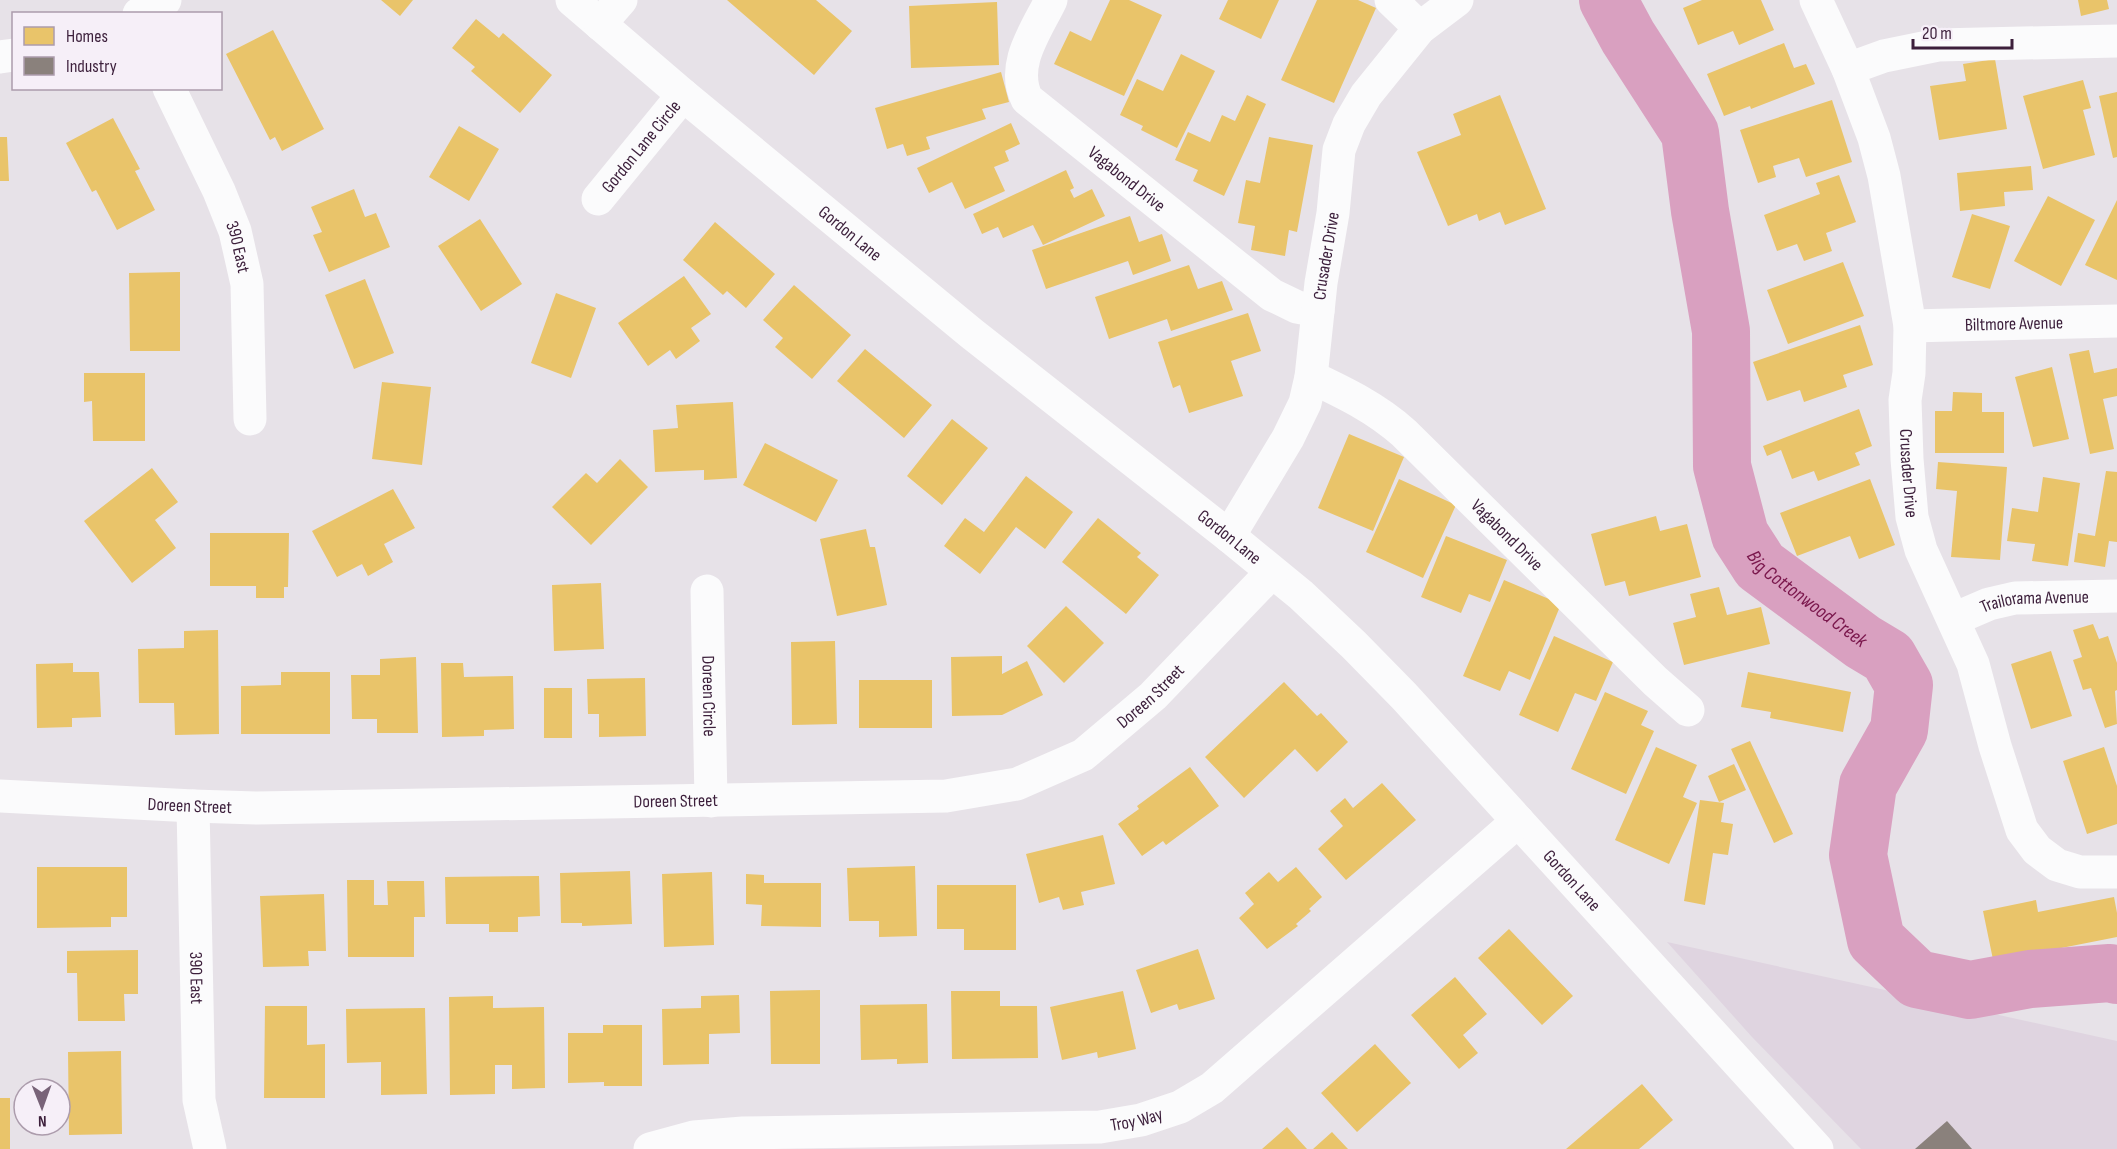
<svg xmlns="http://www.w3.org/2000/svg" width="2117" height="1149" viewBox="0 0 2117 1149" font-family="'Sofia Sans Condensed',sans-serif">
  <style>
    .built { fill: #dfd4e0 }
    .homes { fill: #e9c46a }
    .industry { fill: #8a817c }
    .lines { fill: none; stroke-linecap: round; stroke-linejoin: round }
    .river { stroke: #d9a0c0; stroke-width: 58 }
    .minor { stroke: #fbfbfc; stroke-width: 33 }
    .labels { text-anchor: middle; dominant-baseline: central; stroke-width: 6; stroke-linejoin: round; paint-order: stroke }
    .street-label { font-size: 18px; fill: #3c1f3b; stroke: #f6eff8 }
    .water-label { font-size: 20px; font-style: italic; fill: #7a174c; stroke: #f6eff8 }
  </style>
  <rect width="100%" height="100%" fill="#e7e2e8"/>
  <path class="built" d="M 1667,942 L 2117,1041 L 2117,1149 L 1861,1149 L 1752,1037 Z"/>
  <path class="homes" d="M 381,0 L 413,0 L 400,16 Z
    M 727,0 L 816,0 L 852,31 L 814,75 Z
    M 1110,0 L 1129,0 L 1162,15 L 1124,96 L 1054,64 L 1070,31 L 1091,41 Z
    M 1228,0 L 1279,0 L 1261,39 L 1219,19 Z
    M 1317,0 L 1358,0 L 1376,8 L 1334,103 L 1281,80 Z
    M 1702,0 L 1761,0 L 1774,30 L 1739,45 L 1733,31 L 1698,45 L 1683,8 Z
    M 2078,0 L 2107,0 L 2109,9 L 2081,16 Z
    M 997,2 L 999,65 L 911,68 L 909,6 Z
    M 476,19 L 499,38 L 503,33 L 552,75 L 520,113 L 471,71 L 475,67 L 452,48 Z
    M 273,30 L 324,129 L 282,151 L 275,137 L 270,140 L 226,54 Z
    M 1784,43 L 1794,68 L 1806,64 L 1815,84 L 1751,109 L 1750,106 L 1724,116 L 1707,74 Z
    M 1181,54 L 1215,71 L 1177,148 L 1141,130 L 1143,126 L 1120,115 L 1137,79 L 1163,91 Z
    M 1995,59 L 2007,129 L 1939,140 L 1930,86 L 1966,81 L 1963,64 Z
    M 1001,72 L 1009,102 L 982,109 L 986,119 L 926,137 L 930,149 L 907,156 L 903,144 L 887,149 L 875,108 Z
    M 2083,80 L 2091,108 L 2083,110 L 2095,155 L 2043,169 L 2023,96 Z
    M 2117,92 L 2117,157 L 2113,158 L 2099,96 Z
    M 1247,95 L 1266,104 L 1224,196 L 1193,181 L 1198,170 L 1175,160 L 1188,132 L 1210,142 L 1222,115 L 1235,121 Z
    M 1500,95 L 1546,209 L 1505,225 L 1500,212 L 1479,221 L 1477,214 L 1448,226 L 1417,152 L 1461,135 L 1453,114 Z
    M 1832,100 L 1852,162 L 1806,177 L 1799,158 L 1773,166 L 1776,177 L 1758,183 L 1740,130 Z
    M 113,118 L 140,169 L 135,171 L 155,210 L 117,230 L 96,190 L 92,192 L 66,143 Z
    M 1011,123 L 1020,144 L 1005,151 L 1009,161 L 994,167 L 1005,191 L 965,209 L 952,182 L 929,193 L 917,168 Z
    M 459,126 L 499,149 L 469,201 L 429,177 Z
    M 0,137 L 7,137 L 9,181 L 0,181 Z
    M 1269,137 L 1313,145 L 1297,232 L 1289,230 L 1285,256 L 1251,250 L 1255,226 L 1238,223 L 1246,180 L 1260,183 Z
    M 2031,166 L 2033,190 L 2004,192 L 2005,206 L 1960,211 L 1957,173 Z
    M 1066,170 L 1074,188 L 1070,190 L 1074,198 L 1092,189 L 1105,216 L 1043,245 L 1033,225 L 1003,238 L 998,227 L 982,234 L 973,214 Z
    M 1839,175 L 1856,222 L 1826,233 L 1832,251 L 1804,261 L 1797,244 L 1777,251 L 1764,215 L 1820,194 L 1816,183 Z
    M 354,189 L 365,217 L 376,213 L 390,247 L 329,272 L 313,235 L 322,232 L 311,207 Z
    M 2048,196 L 2095,220 L 2061,286 L 2014,261 Z
    M 2117,200 L 2117,280 L 2085,265 Z
    M 1972,214 L 2010,226 L 1990,289 L 1952,277 Z
    M 1130,216 L 1139,242 L 1162,234 L 1171,261 L 1133,275 L 1128,261 L 1046,289 L 1032,250 Z
    M 480,219 L 522,284 L 481,311 L 438,246 Z
    M 715,222 L 775,274 L 746,308 L 727,291 L 723,295 L 683,260 Z
    M 1843,262 L 1864,316 L 1788,344 L 1767,290 Z
    M 1189,265 L 1198,289 L 1222,281 L 1233,310 L 1171,331 L 1167,319 L 1109,339 L 1095,297 Z
    M 180,272 L 180,351 L 130,351 L 129,273 Z
    M 684,276 L 711,314 L 691,328 L 700,341 L 676,359 L 670,350 L 648,366 L 618,323 Z
    M 365,279 L 394,353 L 354,369 L 325,295 Z
    M 794,285 L 851,335 L 812,379 L 775,347 L 783,338 L 763,320 Z
    M 556,293 L 596,308 L 571,378 L 531,363 Z
    M 1248,313 L 1261,351 L 1231,361 L 1243,396 L 1189,413 L 1180,385 L 1173,388 L 1158,342 Z
    M 1860,325 L 1873,365 L 1843,375 L 1847,387 L 1804,402 L 1800,390 L 1767,401 L 1753,362 Z
    M 865,349 L 932,405 L 904,438 L 837,381 Z
    M 2089,350 L 2094,373 L 2117,368 L 2117,396 L 2103,399 L 2114,449 L 2090,454 L 2069,354 Z
    M 2052,367 L 2069,439 L 2033,447 L 2015,377 Z
    M 84,373 L 145,373 L 145,441 L 93,441 L 92,401 L 84,402 Z
    M 382,382 L 431,387 L 422,465 L 372,459 Z
    M 1953,392 L 1982,393 L 1982,412 L 2004,412 L 2004,453 L 1935,453 L 1935,411 L 1952,411 Z
    M 733,402 L 737,478 L 704,480 L 704,470 L 655,472 L 653,430 L 678,428 L 676,405 Z
    M 1859,409 L 1872,446 L 1855,453 L 1860,465 L 1818,481 L 1814,471 L 1792,479 L 1781,450 L 1767,456 L 1763,446 Z
    M 952,419 L 988,448 L 942,505 L 907,476 Z
    M 1349,434 L 1404,457 L 1373,531 L 1318,508 Z
    M 765,443 L 838,480 L 816,522 L 743,485 Z
    M 620,459 L 648,487 L 591,545 L 552,507 L 586,473 L 597,483 Z
    M 1938,462 L 2007,467 L 2000,560 L 1951,557 L 1957,491 L 1936,489 Z
    M 152,468 L 178,502 L 155,520 L 176,548 L 132,583 L 84,521 Z
    M 2106,471 L 2117,472 L 2117,542 L 2109,541 L 2105,567 L 2074,562 L 2078,533 L 2095,536 Z
    M 1026,476 L 1073,512 L 1045,549 L 1016,527 L 980,574 L 944,546 L 965,518 L 984,532 Z
    M 2043,477 L 2080,483 L 2068,566 L 2032,561 L 2035,544 L 2007,541 L 2012,508 L 2038,512 Z
    M 1399,479 L 1456,505 L 1423,578 L 1366,552 Z
    M 1870,479 L 1895,545 L 1859,559 L 1850,536 L 1797,556 L 1780,513 Z
    M 393,489 L 415,528 L 384,544 L 393,562 L 368,576 L 362,564 L 337,577 L 312,531 Z
    M 1656,516 L 1660,531 L 1687,524 L 1701,577 L 1629,596 L 1625,581 L 1605,586 L 1591,534 Z
    M 1098,518 L 1141,553 L 1137,557 L 1159,575 L 1126,614 L 1062,562 Z
    M 866,529 L 870,547 L 875,547 L 887,605 L 837,616 L 820,539 Z
    M 210,533 L 289,533 L 288,587 L 284,587 L 284,598 L 256,598 L 256,586 L 210,586 Z
    M 1446,536 L 1507,560 L 1490,602 L 1469,594 L 1461,613 L 1421,597 Z
    M 1504,580 L 1561,604 L 1530,680 L 1509,671 L 1500,691 L 1463,676 Z
    M 601,583 L 604,649 L 554,651 L 552,585 Z
    M 1719,587 L 1727,615 L 1761,607 L 1770,644 L 1684,665 L 1673,623 L 1696,617 L 1690,594 Z
    M 1066,606 L 1104,643 L 1064,683 L 1027,646 Z
    M 2093,624 L 2099,639 L 2108,636 L 2117,663 L 2117,690 L 2115,691 L 2117,724 L 2105,728 L 2091,688 L 2083,690 L 2073,660 L 2082,657 L 2073,630 Z
    M 218,630 L 219,734 L 175,735 L 174,703 L 139,703 L 138,649 L 184,648 L 184,631 Z
    M 1554,636 L 1613,662 L 1596,701 L 1575,693 L 1558,732 L 1519,715 Z
    M 835,641 L 837,724 L 792,725 L 791,642 Z
    M 2051,651 L 2072,716 L 2031,729 L 2011,664 Z
    M 1002,656 L 1002,674 L 1027,661 L 1043,695 L 1002,715 L 952,716 L 951,657 Z
    M 416,657 L 418,733 L 377,733 L 377,719 L 352,719 L 351,675 L 380,675 L 380,659 Z
    M 73,663 L 73,672 L 99,672 L 101,717 L 72,718 L 72,727 L 37,728 L 36,664 Z
    M 441,663 L 463,663 L 464,677 L 513,676 L 514,729 L 484,730 L 484,736 L 442,737 Z
    M 281,672 L 330,672 L 330,734 L 241,734 L 241,686 L 281,685 Z
    M 1748,672 L 1851,692 L 1843,732 L 1770,718 L 1771,712 L 1741,707 Z
    M 645,678 L 646,736 L 599,737 L 599,714 L 588,714 L 587,679 Z
    M 859,680 L 932,680 L 932,728 L 859,728 Z
    M 1284,682 L 1317,716 L 1321,713 L 1348,742 L 1317,772 L 1295,749 L 1244,798 L 1205,757 Z
    M 544,688 L 572,688 L 572,738 L 544,738 Z
    M 1605,692 L 1648,711 L 1641,725 L 1654,731 L 1626,794 L 1571,769 Z
    M 1750,741 L 1793,834 L 1774,843 L 1731,749 Z
    M 1656,747 L 1697,765 L 1683,797 L 1697,803 L 1669,864 L 1615,840 Z
    M 2104,747 L 2117,786 L 2117,824 L 2087,834 L 2063,761 Z
    M 1734,764 L 1746,790 L 1719,802 L 1708,776 Z
    M 1190,767 L 1219,806 L 1166,845 L 1163,841 L 1142,856 L 1118,824 L 1139,809 L 1137,806 Z
    M 1382,783 L 1416,820 L 1346,880 L 1318,849 L 1343,826 L 1330,811 L 1345,798 L 1353,808 Z
    M 1700,800 L 1724,803 L 1721,822 L 1733,824 L 1728,855 L 1713,853 L 1705,905 L 1684,901 Z
    M 1103,835 L 1115,884 L 1081,892 L 1084,905 L 1063,910 L 1059,897 L 1039,903 L 1026,854 Z
    M 915,866 L 917,936 L 879,937 L 879,921 L 849,921 L 847,868 Z
    M 37,867 L 127,867 L 127,917 L 111,917 L 111,927 L 37,928 Z
    M 1296,867 L 1322,897 L 1309,909 L 1311,911 L 1296,924 L 1298,926 L 1267,949 L 1239,918 L 1254,904 L 1245,893 L 1269,872 L 1278,882 Z
    M 630,871 L 632,924 L 582,926 L 582,923 L 561,923 L 560,873 Z
    M 712,872 L 714,945 L 664,947 L 662,874 Z
    M 746,874 L 764,875 L 764,883 L 821,883 L 821,927 L 761,926 L 762,905 L 746,904 Z
    M 539,876 L 540,916 L 518,917 L 518,932 L 489,932 L 489,924 L 446,924 L 445,877 Z
    M 347,880 L 374,880 L 374,905 L 388,905 L 387,881 L 424,881 L 425,917 L 414,917 L 414,957 L 348,957 Z
    M 937,885 L 1016,885 L 1016,950 L 964,950 L 964,929 L 937,929 Z
    M 324,894 L 326,951 L 308,951 L 309,966 L 263,967 L 260,896 Z
    M 2114,897 L 2117,913 L 2117,937 L 2036,953 L 2040,970 L 1997,979 L 1983,911 L 2036,900 L 2038,912 Z
    M 1509,929 L 1573,996 L 1542,1025 L 1478,958 Z
    M 1198,949 L 1215,999 L 1179,1010 L 1177,1004 L 1151,1013 L 1136,970 Z
    M 138,950 L 138,994 L 124,994 L 125,1021 L 78,1021 L 77,973 L 67,973 L 67,951 Z
    M 1455,977 L 1487,1014 L 1463,1035 L 1478,1053 L 1459,1069 L 1411,1015 Z
    M 820,990 L 820,1064 L 771,1064 L 770,991 Z
    M 951,991 L 1000,991 L 1000,1006 L 1037,1006 L 1038,1058 L 952,1059 Z
    M 1123,991 L 1136,1049 L 1098,1058 L 1097,1052 L 1062,1060 L 1050,1007 Z
    M 739,995 L 740,1033 L 709,1034 L 709,1064 L 663,1065 L 662,1009 L 701,1008 L 701,996 Z
    M 493,996 L 493,1008 L 544,1007 L 545,1088 L 512,1089 L 512,1065 L 495,1065 L 495,1094 L 450,1095 L 449,997 Z
    M 927,1004 L 928,1063 L 897,1064 L 897,1059 L 861,1060 L 860,1005 Z
    M 265,1006 L 307,1006 L 307,1045 L 325,1044 L 325,1098 L 264,1098 Z
    M 425,1008 L 427,1094 L 381,1095 L 381,1062 L 347,1063 L 346,1009 Z
    M 603,1025 L 642,1025 L 642,1086 L 604,1086 L 604,1082 L 568,1083 L 568,1033 L 603,1033 Z
    M 1375,1044 L 1411,1083 L 1357,1132 L 1321,1093 Z
    M 121,1051 L 122,1134 L 69,1135 L 68,1052 Z
    M 1642,1084 L 1673,1120 L 1639,1149 L 1566,1149 Z
    M 0,1098 L 10,1098 L 10,1149 L 0,1149 Z
    M 1287,1127 L 1307,1149 L 1262,1149 Z
    M 1332,1132 L 1348,1149 L 1313,1149 Z"/>
  <path class="industry" d="M 1947,1121 L 1972,1149 L 1915,1149 Z"/>
  <g class="lines">
    <path class="river" id="s1" d="M 1608,0 L 1628,37 L 1690,133 L 1700,211 L 1721,331 L 1722,466 L 1740,535 L 1760,566 L 1863,642 L 1888,657 L 1904,685 L 1899,730 L 1868,785 L 1858,855 L 1876,940 L 1917,979 L 1970,990 L 2030,979 L 2110,973 L 2117,975"/>
    <g class="minor">
      <path id="s2" d="M 572,0 L 683,95 L 971,333 L 1229,536 L 1301,595 L 1354,645 L 1404,696 L 1817,1149"/>
      <path id="s3" d="M 1051,0 C 1036,31 1010,65 1027,99 L 1272,295 L 1297,307 L 1318,311"/>
      <path d="M 1391,0 L 1420,28"/>
      <path id="s4" d="M 1816,0 L 1848,69 L 1874,138 L 1884,176 L 1910,326 L 1909,373 L 1905,400 L 1907,459 L 1912,517 L 1921,550 L 1973,664 L 1995,746 L 2022,830 L 2037,850 L 2057,865 L 2080,872 L 2117,872"/>
      <path d="M 139,14 L 165,0"/>
      <path d="M 600,24 L 621,0"/>
      <path d="M 0,57 L 14,55"/>
      <path d="M 1848,69 L 1884,56 L 1938,45 L 2117,41"/>
      <path id="s5" d="M 169,88 L 219,191 L 235,231 L 247,284 L 250,419"/>
      <path id="s6" d="M 598,199 L 683,95"/>
      <path id="s7" d="M 1910,326 L 2117,321"/>
      <path id="s8" d="M 1311,377 C 1345,393 1376,408 1404,433 L 1655,681 L 1688,710"/>
      <path id="s9" d="M 1229,536 L 1288,438 L 1305,403 L 1311,377 L 1321,283 L 1333,213 L 1339,150 L 1349,124 L 1366,95 L 1420,28 L 1457,0"/>
      <path id="s10" d="M 707,591 L 711,801"/>
      <path id="s11" d="M 1954,619 L 1989,604 L 2015,598 L 2117,596"/>
      <path id="s12" d="M 0,796 L 193,806 L 257,808 L 946,796 L 1017,784 L 1083,755 L 1153,696 L 1272,572"/>
      <path id="s13" d="M 193,806 L 199,1100 L 210,1149"/>
      <path id="s14" d="M 650,1149 L 694,1137 L 743,1133 L 1100,1127 L 1141,1120 L 1180,1107 L 1212,1088 L 1518,821"/>
    </g>
  </g>
  <g class="labels">
    <g class="street-label">
      <text stroke="none"><textPath href="#s6" startOffset="68">Gordon Lane Circle</textPath></text>
      <text stroke="none"><textPath href="#s3" startOffset="234">Vagabond Drive</textPath></text>
      <text stroke="none"><textPath href="#s2" startOffset="363">Gordon Lane</textPath></text>
      <text stroke="none"><textPath href="#s5" startOffset="174">390 East</textPath></text>
      <text stroke="none"><textPath href="#s9" startOffset="302">Crusader Drive</textPath></text>
      <text stroke="none"><textPath href="#s7" startOffset="104">Biltmore Avenue</textPath></text>
      <text stroke="none"><textPath href="#s4" startOffset="489">Crusader Drive</textPath></text>
      <text stroke="none"><textPath href="#s8" startOffset="254">Vagabond Drive</textPath></text>
      <text stroke="none"><textPath href="#s2" startOffset="849">Gordon Lane</textPath></text>
      <text stroke="none"><textPath href="#s11" startOffset="84">Trailorama Avenue</textPath></text>
      <text stroke="none"><textPath href="#s12" startOffset="1180">Doreen Street</textPath></text>
      <text stroke="none"><textPath href="#s10" startOffset="105">Doreen Circle</textPath></text>
      <text stroke="none"><textPath href="#s12" startOffset="676">Doreen Street</textPath></text>
      <text stroke="none"><textPath href="#s12" startOffset="190">Doreen Street</textPath></text>
      <text stroke="none"><textPath href="#s2" startOffset="1335">Gordon Lane</textPath></text>
      <text stroke="none"><textPath href="#s13" startOffset="172">390 East</textPath></text>
      <text stroke="none"><textPath href="#s14" startOffset="489">Troy Way</textPath></text>
    </g>
    <g class="water-label">
      <text stroke="none"><textPath href="#s1" startOffset="657">Big Cottonwood Creek</textPath></text>
    </g>
  </g>
  <rect x="12" y="12" width="210" height="78" fill="#f6eff8" stroke="#ac9cac" stroke-width="1.5"/>
  <rect x="24" y="27" width="30" height="18" fill="#e9c46a" stroke="#ac9cac" stroke-width="1.5"/>
  <text x="66" y="42" font-size="18" fill="#3c1f3b">Homes</text>
  <rect x="24" y="57" width="30" height="18" fill="#8a817c" stroke="#ac9cac" stroke-width="1.5"/>
  <text x="66" y="72" font-size="18" fill="#3c1f3b">Industry</text>
  <g transform="translate(42 1107) rotate(179)"><circle r="28" fill="#f6eff8" stroke="#ac9cac" stroke-width="1.5"/>
  <path d="M0-4.5L10 22L0 15L-10 22Z" fill="#786378"/>
  <text y="-9" font-size="16" font-weight="bold" text-anchor="middle" fill="#3c1f3b">N</text>
  </g>
  <path d="M1913 39v9h99v-9" fill="none" stroke="#3c1f3b" stroke-width="3"/>
  <text x="1922" y="39" font-size="18" fill="#3c1f3b" stroke="#f6eff8" stroke-width="4.5" paint-order="stroke">20 m</text>
</svg>
